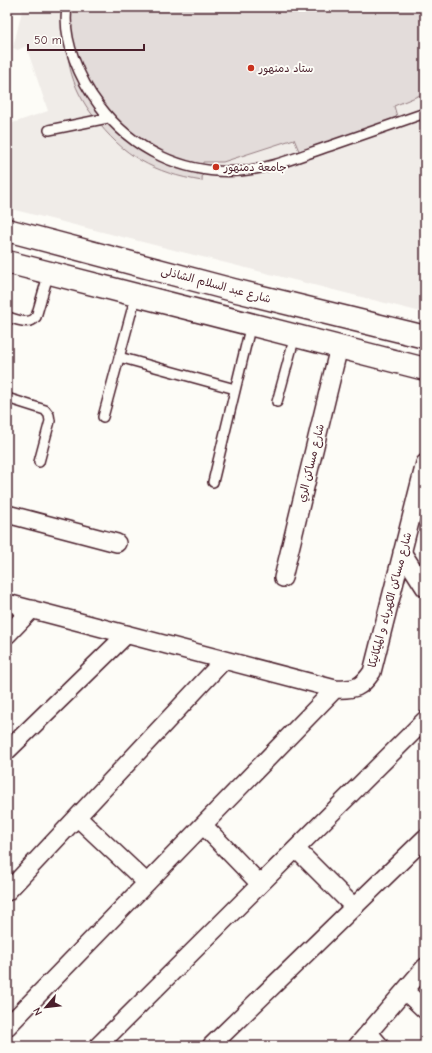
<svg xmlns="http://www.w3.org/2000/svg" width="432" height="1053" viewBox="0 0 432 1053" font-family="'Comic Neue','Playpen Sans Arabic',sans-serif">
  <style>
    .built { fill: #f0ece8 }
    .green { fill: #e3dcda; stroke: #967e82 }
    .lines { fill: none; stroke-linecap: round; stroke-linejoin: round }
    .lane-casing { stroke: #4a1f2b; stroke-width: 12 }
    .street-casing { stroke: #4a1f2b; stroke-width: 20 }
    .primary-casing { stroke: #4a1f2b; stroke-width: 25 }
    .lane { stroke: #fdfcf7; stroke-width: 9 }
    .street { stroke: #fdfcf7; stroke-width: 17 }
    .primary { stroke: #fdfcf7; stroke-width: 22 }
    .poi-dot { fill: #c8321e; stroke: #fdfcf7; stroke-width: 1.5 }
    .labels { text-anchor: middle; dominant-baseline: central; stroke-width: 4; stroke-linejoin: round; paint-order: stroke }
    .poi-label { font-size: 11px; fill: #4a1f2b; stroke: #fdfcf7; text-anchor: start }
    .street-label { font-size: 11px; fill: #4a1f2b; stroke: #fdfcf7 }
  </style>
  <rect width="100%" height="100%" fill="#fdfcf7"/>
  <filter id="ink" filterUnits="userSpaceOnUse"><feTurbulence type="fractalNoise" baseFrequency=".025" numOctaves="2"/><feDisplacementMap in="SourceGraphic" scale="8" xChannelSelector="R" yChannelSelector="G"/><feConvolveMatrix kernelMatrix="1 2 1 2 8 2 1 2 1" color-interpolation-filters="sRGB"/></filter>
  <g filter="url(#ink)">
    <path class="built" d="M 23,7 L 425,7 L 425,313 L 7,208 L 7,125 L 48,111 L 26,46 L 18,50 L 13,48 Z"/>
    <path class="green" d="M 69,7 L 425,7 L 425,93 L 394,106 L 399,124 L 302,158 L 294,139 L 223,162 L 203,162 L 202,181 C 154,173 123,156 94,117 C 83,103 74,86 70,68 C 66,48 68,27 69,7 Z"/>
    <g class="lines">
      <defs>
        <path id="lane" d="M 67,7 C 62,40 80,80 99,105 C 132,150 185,175 240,171 C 271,169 302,155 330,146 C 362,135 394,124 425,113
          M 49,130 L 108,118
          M 7,317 C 17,319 29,326 36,317 L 49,272
          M 119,357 L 235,389
          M 7,398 L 45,410 L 49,415 L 50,421 L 39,462
          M 277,402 L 295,336
          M 103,417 L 136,295
          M 213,482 L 251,324"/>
        <path id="street" d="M 7,514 L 117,543
          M 402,552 L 425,588
          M 283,578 L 339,347
          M 7,603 L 335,689 C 355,690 361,688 372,672 L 425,463
          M 7,635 L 32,609
          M 7,751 L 127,634
          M 77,817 L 147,883
          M 203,825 L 260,884
          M 296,849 L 353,906
          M 7,892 L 224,660
          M 405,991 L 425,1010
          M 7,1027 L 335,689
          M 369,1033 L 380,1046
          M 98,1046 L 425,720
          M 211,1046 L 425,838
          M 357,1046 L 425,967"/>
        <path id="primary" d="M 7,230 L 233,290 L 425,337
          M 7,262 L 425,369"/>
      </defs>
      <use href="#lane" class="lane-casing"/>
      <use href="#street" class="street-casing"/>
      <use href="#primary" class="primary-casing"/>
      <use href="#lane" class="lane"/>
      <use href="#street" class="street"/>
      <use href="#primary" class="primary"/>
    </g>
  </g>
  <g class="poi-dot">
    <circle cx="251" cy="68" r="4"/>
    <circle cx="216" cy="167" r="4"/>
  </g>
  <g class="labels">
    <g class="poi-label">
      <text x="259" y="68">ستاد دمنهور</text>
      <text x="224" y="167">جامعة دمنهور</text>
    </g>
    <g class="street-label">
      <text transform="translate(216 285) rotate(15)">شارع عبد السلام الشاذلى</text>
      <text transform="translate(311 463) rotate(-76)">شارع مساكن الري</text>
      <text transform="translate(390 600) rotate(-75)">شارع مساكن الكهرباء و الميكانيكا</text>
    </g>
  </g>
  <rect width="432" height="1053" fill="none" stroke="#fdfcf7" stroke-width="24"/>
  <rect x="12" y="12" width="408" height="1029" fill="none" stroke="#4a1f2b" stroke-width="1.5" filter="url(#ink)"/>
  <g transform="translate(46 1007) rotate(242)" stroke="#fdfcf7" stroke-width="3" paint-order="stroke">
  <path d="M0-3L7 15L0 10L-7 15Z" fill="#4a1f2b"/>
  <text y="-6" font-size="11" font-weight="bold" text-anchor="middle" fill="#4a1f2b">N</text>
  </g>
  <path d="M28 44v6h116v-6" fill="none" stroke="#4a1f2b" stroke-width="2"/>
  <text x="34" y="44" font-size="12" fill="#4a1f2b" stroke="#fdfcf7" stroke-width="3" paint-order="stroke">50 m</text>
</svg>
